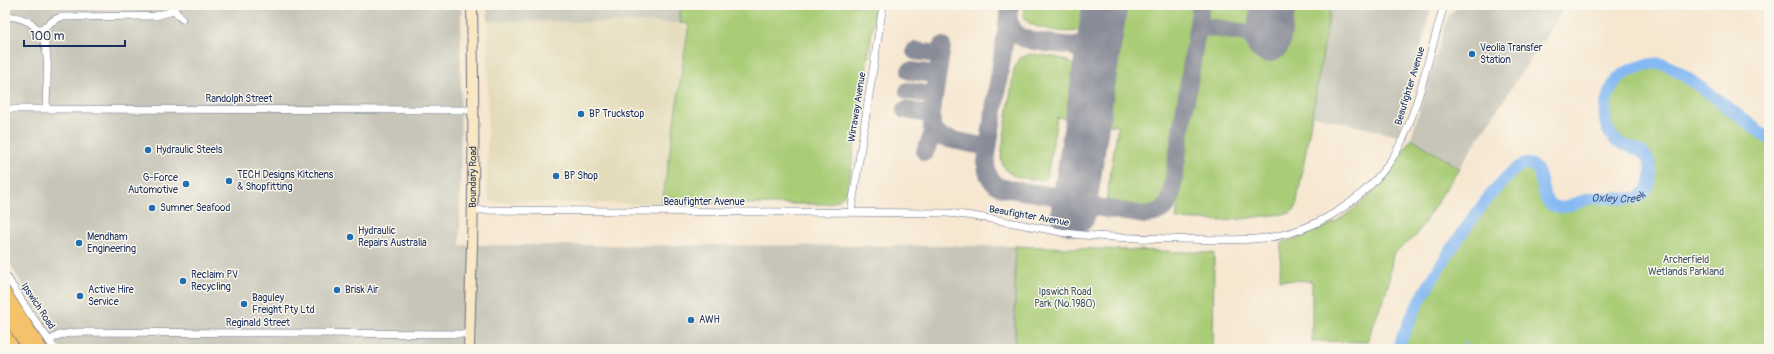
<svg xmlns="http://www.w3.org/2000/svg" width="1774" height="354" viewBox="0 0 1774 354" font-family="Pangolin,sans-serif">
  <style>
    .built { fill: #e3dbba }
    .industrial { fill: #c6c5b8 }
    .green { fill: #a9cc76; stroke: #627e6a }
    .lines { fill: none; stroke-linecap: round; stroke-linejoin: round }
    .stream { stroke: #85b9f3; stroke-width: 2 }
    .river { stroke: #85b9f3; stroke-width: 12 }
    .taxiway { stroke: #888b98; stroke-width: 18 }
    .runway { stroke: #888b98; stroke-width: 45 }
    .minor-casing { stroke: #686f86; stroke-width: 8 }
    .secondary-casing { stroke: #686f86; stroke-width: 12 }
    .motorway-casing { stroke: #686f86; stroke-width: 14 }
    .minor { stroke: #fff; stroke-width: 7 }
    .secondary { stroke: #fae7c3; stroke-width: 10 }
    .motorway { stroke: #f3c26a; stroke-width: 12 }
    .poi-dot { fill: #1f6fb2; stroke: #fbf7ec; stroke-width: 1.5 }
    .labels { text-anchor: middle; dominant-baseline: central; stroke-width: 3; stroke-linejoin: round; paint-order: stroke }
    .poi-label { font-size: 10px; fill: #1b2f5e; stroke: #fbf7ec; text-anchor: start }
    .street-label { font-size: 10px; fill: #1b2f5e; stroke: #fbf7ec }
    .park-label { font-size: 10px; fill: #3e5664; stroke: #fbf7ec }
    .water-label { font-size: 11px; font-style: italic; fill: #3b588b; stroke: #fbf7ec }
  </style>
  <rect width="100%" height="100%" fill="#fbf7ec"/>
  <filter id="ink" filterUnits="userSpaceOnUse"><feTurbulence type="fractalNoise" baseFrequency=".025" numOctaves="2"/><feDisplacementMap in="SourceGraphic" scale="8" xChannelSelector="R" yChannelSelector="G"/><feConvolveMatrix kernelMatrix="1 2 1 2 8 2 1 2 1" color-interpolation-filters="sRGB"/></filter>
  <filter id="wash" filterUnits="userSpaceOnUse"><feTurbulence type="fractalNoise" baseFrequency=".012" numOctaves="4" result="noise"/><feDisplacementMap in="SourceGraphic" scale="16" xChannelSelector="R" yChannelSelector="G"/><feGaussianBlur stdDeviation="0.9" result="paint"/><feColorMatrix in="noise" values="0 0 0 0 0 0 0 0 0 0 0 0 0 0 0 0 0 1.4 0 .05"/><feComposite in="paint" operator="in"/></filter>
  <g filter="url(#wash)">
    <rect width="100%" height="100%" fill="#f6e7d1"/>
    <path class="built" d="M 488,21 L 689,23 L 662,204 L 491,202 L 487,193 Z"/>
    <path class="industrial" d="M 5,5 L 461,5 L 460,245 L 1015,246 L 1015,349 L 62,349 L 42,322 L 5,254 Z
      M 487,5 L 680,5 L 680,23 L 488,21 Z
      M 1330,5 L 1432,5 L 1398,136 L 1311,115 Z
      M 1458,5 L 1566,5 L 1459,168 L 1411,138 L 1448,17 Z"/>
    <path class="green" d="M 680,5 L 876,5 L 848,189 C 843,199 838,201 828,204 L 662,204 L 689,24 L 680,23 Z
      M 1024,5 L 1089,5 C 1087,14 1088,25 1079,30 C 1071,35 1031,28 1026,20 C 1023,16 1024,10 1024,5 Z
      M 1121,5 L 1196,5 L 1167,193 C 1158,219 1128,207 1108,204 L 1106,202 L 1118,126 L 1103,124 Z
      M 1207,5 L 1257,5 C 1256,10 1256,19 1253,24 C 1247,31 1218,24 1210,21 L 1206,15 Z
      M 1289,5 L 1331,5 L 1296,208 L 1290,213 L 1224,221 L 1176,219 L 1200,41 C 1203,35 1206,32 1213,32 L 1283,43 Z
      M 1030,54 C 1043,56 1059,55 1071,63 C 1075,65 1074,70 1079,71 L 1071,119 L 1057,117 L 1048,172 L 1044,180 C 1026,179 1003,179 1001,157 L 1014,69 L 1020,58 Z
      M 1661,64 L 1670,67 L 1708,92 L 1769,139 L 1769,349 L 1397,349 C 1405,332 1413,314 1421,297 C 1429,283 1439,270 1448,256 C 1463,233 1478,212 1495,190 C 1502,183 1508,174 1516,168 C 1519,165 1525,163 1530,164 C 1546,168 1539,194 1548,203 C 1559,214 1579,201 1591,198 C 1596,197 1601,197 1606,197 C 1617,197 1629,203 1639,197 C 1644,194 1649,186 1650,180 C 1661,147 1622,151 1609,134 C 1598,120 1610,80 1626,72 C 1636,67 1650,65 1661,64 Z
      M 1411,138 L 1459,168 L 1415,237 L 1393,254 L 1388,286 L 1367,342 L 1312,341 L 1312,281 L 1280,280 L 1281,243 C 1296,238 1312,234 1327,226 C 1365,207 1391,175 1411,138 Z
      M 1015,246 L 1214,253 L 1213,349 L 1015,349 Z"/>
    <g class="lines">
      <path class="stream" d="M 1463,349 L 1466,342"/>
      <path class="river" id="s1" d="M 1397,349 C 1405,331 1413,312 1423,295 C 1436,272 1502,166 1526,164 C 1545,163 1539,194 1549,203 C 1559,214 1580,200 1592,198 C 1605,196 1632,202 1640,196 C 1654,186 1655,165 1643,153 C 1637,147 1625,147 1618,142 C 1599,129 1603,99 1615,82 C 1622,71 1650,61 1663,64 C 1673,67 1682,74 1690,80 C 1717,98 1743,119 1769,139"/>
      <path class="taxiway" d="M 1010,5 L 986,162 C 986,174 991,184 1003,188 L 1067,198 L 1083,205 L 1145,215 L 1155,213 L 1161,210 L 1167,205 L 1171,196 L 1201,5
        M 1008,15 C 1009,25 1013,33 1023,38 C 1034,42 1046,43 1057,44 C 1097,50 1098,41 1104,5
        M 1196,35 L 1200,29 L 1207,27 L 1253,34 C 1270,33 1270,18 1273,5
        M 942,46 L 932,110 L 932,128 L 937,134 L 943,138 L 982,146 L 986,149 L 987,154
        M 1074,47 C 1098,54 1093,75 1091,94 C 1089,104 1088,115 1086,125
        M 915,51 L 938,54 L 940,58
        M 910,71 L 934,74 L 938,71
        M 908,91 L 931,95 L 935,92
        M 905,110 L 928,114 L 931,119
        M 1085,135 L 1077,193 L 1082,202 L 1089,206
        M 925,152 L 931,138 L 935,135 L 938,135"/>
      <path class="runway" d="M 1268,40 L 1273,5
        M 1073,213 L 1105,5"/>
    </g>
  </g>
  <g filter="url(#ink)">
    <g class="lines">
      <defs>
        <path id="minor" d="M 174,10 L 182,19
          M 5,16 C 59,18 46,70 46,109
          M 40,31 L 54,20 L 61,17 L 155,16 L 170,12 L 177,5
          M 5,109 L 474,110
          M 473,210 L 946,213 C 986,216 1026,226 1066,233 C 1102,238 1139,238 1175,239 C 1201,239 1228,241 1255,239 C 1311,235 1365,202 1395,154 C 1407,134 1413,113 1420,91 C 1428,63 1436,34 1444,5
          M 851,212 L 883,5
          M 5,274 L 29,312 L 55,349
          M 49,341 L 59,335 L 78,332 L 470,334"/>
        <g id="secondary">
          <path id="s2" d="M 469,349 C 470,294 473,239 473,185 C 474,125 473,65 472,5"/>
        </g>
        <path id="motorway" d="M 5,293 L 41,349
          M 5,313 L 30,349
          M 5,335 L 14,349"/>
      </defs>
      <use href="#minor" class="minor-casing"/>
      <use href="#secondary" class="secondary-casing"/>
      <use href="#motorway" class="motorway-casing"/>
      <use href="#minor" class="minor"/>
      <use href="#secondary" class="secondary"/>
      <use href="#motorway" class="motorway"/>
    </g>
  </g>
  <g class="poi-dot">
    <circle cx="1472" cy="54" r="4"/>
    <circle cx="581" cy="114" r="4"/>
    <circle cx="148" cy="150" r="4"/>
    <circle cx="556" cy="176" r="4"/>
    <circle cx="229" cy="181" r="4"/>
    <circle cx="186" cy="184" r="4"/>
    <circle cx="152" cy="208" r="4"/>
    <circle cx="350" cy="237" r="4"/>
    <circle cx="79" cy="243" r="4"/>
    <circle cx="183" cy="281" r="4"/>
    <circle cx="337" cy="290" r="4"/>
    <circle cx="80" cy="296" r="4"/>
    <circle cx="244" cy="304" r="4"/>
    <circle cx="691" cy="320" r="4"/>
  </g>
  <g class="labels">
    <g class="poi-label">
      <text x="1480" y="48">Veolia Transfer<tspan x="1480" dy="12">Station</tspan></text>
      <text x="589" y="114">BP Truckstop</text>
      <text x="156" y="150">Hydraulic Steels</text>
      <text x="237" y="175">TECH Designs Kitchens<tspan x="237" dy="12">&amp; Shopfitting</tspan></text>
      <text x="564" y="176">BP Shop</text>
      <text x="178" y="178" text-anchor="end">G-Force<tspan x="178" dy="12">Automotive</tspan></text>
      <text x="160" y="208">Sumner Seafood</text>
      <text x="358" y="231">Hydraulic<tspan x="358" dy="12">Repairs Australia</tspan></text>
      <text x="87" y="237">Mendham<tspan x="87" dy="12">Engineering</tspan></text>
      <text x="191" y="275">Reclaim PV<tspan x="191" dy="12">Recycling</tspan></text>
      <text x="88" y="290">Active Hire<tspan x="88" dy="12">Service</tspan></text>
      <text x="345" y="290">Brisk Air</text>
      <text x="252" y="298">Baguley<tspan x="252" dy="12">Freight Pty Ltd</tspan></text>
      <text x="699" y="320">AWH</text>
    </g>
    <g class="street-label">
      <text transform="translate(1410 86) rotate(-73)">Beaufighter Avenue</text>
      <text x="239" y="99">Randolph Street</text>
      <text transform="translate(857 107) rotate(-81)">Wirraway Avenue</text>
      <text stroke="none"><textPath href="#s2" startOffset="172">Boundary Road</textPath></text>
      <text x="704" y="202">Beaufighter Avenue</text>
      <text transform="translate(1029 216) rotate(10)">Beaufighter Avenue</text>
      <text transform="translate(38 306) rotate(57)">Ipswich Road</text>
      <text x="258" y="323">Reginald Street</text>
    </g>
    <g class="park-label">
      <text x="1686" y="260">Archerfield<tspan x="1686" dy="12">Wetlands Parkland</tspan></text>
      <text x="1065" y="292">Ipswich Road<tspan x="1065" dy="12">Park (No.1980)</tspan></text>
    </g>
    <g class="water-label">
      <text stroke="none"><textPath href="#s1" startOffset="349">Oxley Creek</textPath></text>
    </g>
  </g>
  <rect width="1774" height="354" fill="none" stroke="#fbf7ec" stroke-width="20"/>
  <path d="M24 40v6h101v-6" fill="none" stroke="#1b2f5e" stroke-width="2"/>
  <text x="30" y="40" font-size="12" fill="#1b2f5e" stroke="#fbf7ec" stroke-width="3" paint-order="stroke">100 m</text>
</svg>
